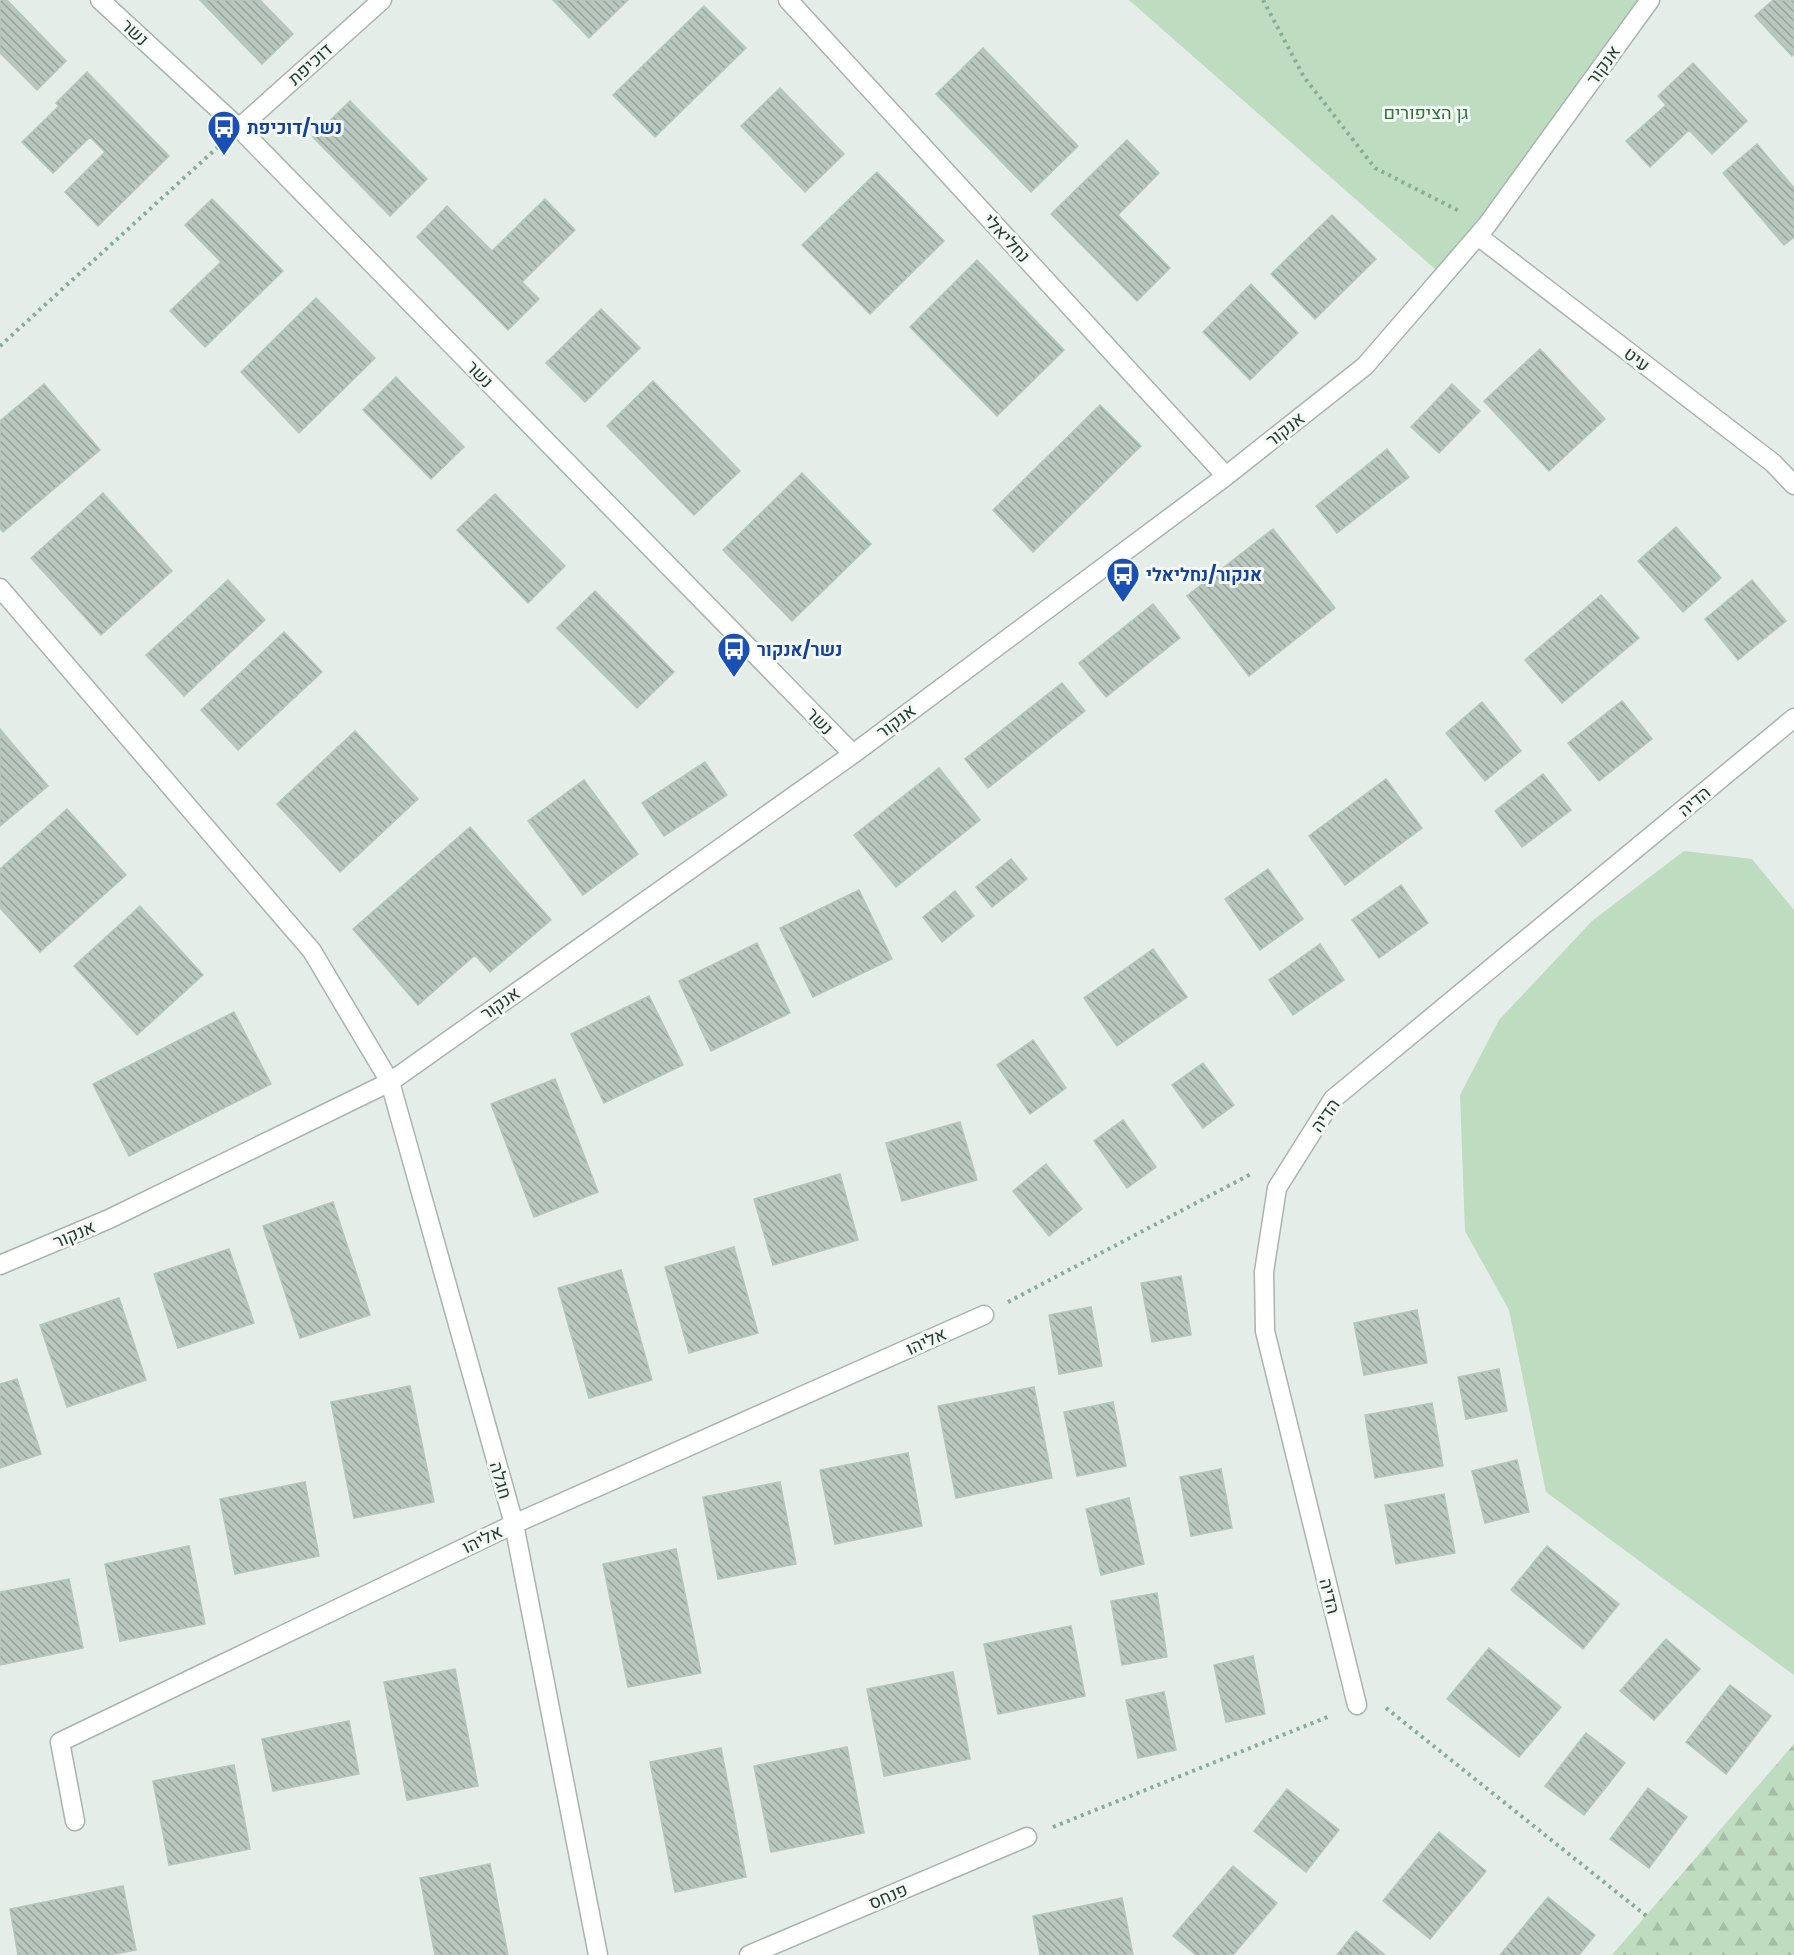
<svg xmlns="http://www.w3.org/2000/svg" width="1794" height="1955" viewBox="0 0 1794 1955" font-family="Poppins,Heebo,sans-serif">
  <style>
    .forest { fill: url(#forest-firs) }
    .green { fill: #bedcc0 }
    .building { fill: url(#building-back-hatch); stroke: #b6c6bc; stroke-width: 1.5 }
    .lines { fill: none; stroke-linecap: round; stroke-linejoin: round }
    .minor-casing { stroke: #a7b5ad; stroke-width: 21 }
    .path { stroke: #86ae99; stroke-width: 4; stroke-dasharray: 3 4.5; stroke-linecap: butt }
    .minor { stroke: #fff; stroke-width: 18 }
    .labels { text-anchor: middle; dominant-baseline: central; stroke-width: 6; stroke-linejoin: round; paint-order: stroke }
    .street-label { font-size: 18px; fill: #243d31; stroke: #f4f9f6 }
    .park-label { font-size: 18px; fill: #31723d; stroke: #f4f9f6 }
    .transit-label { font-size: 18px; font-weight: bold; fill: #164399; stroke: #f4f9f6; text-anchor: start }
  </style>
  <defs>
    <pattern id="forest-firs" width="22" height="20" patternUnits="userSpaceOnUse" patternTransform="scale(1.5)"><rect width="22" height="20" fill="#bedcc0"/><path d="M5 1l3.5 6h-7zM16 11l3.5 6h-7z" fill="#a3bea5"/></pattern>
    <pattern id="building-back-hatch" width="6" height="6" patternUnits="userSpaceOnUse" patternTransform="scale(1.5)"><rect width="6" height="6" fill="#b9c7bf"/><path d="M-1 5l2 2M0 0l6 6M5-1l2 2" fill="none" stroke="#96a39c"/></pattern>
  </defs>
  <rect width="100%" height="100%" fill="#e4ede7"/>
  <path class="forest" d="M 1794,1744 L 1794,1955 L 1612,1955 Z"/>
  <path class="green" d="M 1129,0 L 1642,0 L 1443,276 Z
    M 1684,851 L 1752,859 L 1794,910 L 1794,1675 L 1546,1492 L 1509,1310 L 1465,1231 L 1460,1095 L 1499,1020 L 1592,921 Z"/>
  <path class="building" d="M 0,0 L 7,0 L 66,61 L 37,90 L 0,53 Z
    M 200,0 L 260,0 L 293,34 L 262,64 Z
    M 553,0 L 628,0 L 589,38 Z
    M 1773,0 L 1794,0 L 1794,54 L 1792,56 L 1755,16 Z
    M 704,6 L 746,48 L 655,137 L 613,95 Z
    M 983,48 L 1078,146 L 1031,192 L 936,94 Z
    M 1693,63 L 1747,121 L 1712,154 L 1689,130 L 1650,167 L 1626,141 L 1666,105 L 1658,96 Z
    M 87,72 L 169,156 L 98,226 L 65,192 L 105,152 L 90,137 L 53,173 L 22,142 L 59,106 L 56,103 Z
    M 780,88 L 844,154 L 805,192 L 741,126 Z
    M 350,101 L 427,179 L 390,216 L 313,137 Z
    M 1127,140 L 1159,173 L 1118,215 L 1170,268 L 1137,301 L 1051,214 Z
    M 1757,144 L 1794,188 L 1794,237 L 1784,245 L 1723,173 Z
    M 877,172 L 944,241 L 870,314 L 802,245 Z
    M 212,199 L 283,271 L 205,347 L 170,311 L 221,262 L 185,225 Z
    M 545,199 L 575,230 L 522,282 L 539,299 L 508,330 L 417,237 L 447,206 L 492,251 Z
    M 1332,215 L 1376,259 L 1315,319 L 1271,274 Z
    M 977,260 L 1064,350 L 997,416 L 910,327 Z
    M 1251,284 L 1298,333 L 1250,380 L 1203,332 Z
    M 316,298 L 375,358 L 299,433 L 241,372 Z
    M 601,309 L 640,348 L 585,402 L 546,363 Z
    M 1540,349 L 1605,419 L 1549,471 L 1484,401 Z
    M 396,377 L 464,447 L 431,479 L 363,410 Z
    M 653,381 L 740,471 L 694,515 L 607,426 Z
    M 44,384 L 100,450 L 3,532 L 0,528 L 0,421 Z
    M 1452,384 L 1480,411 L 1439,453 L 1411,427 Z
    M 1100,405 L 1141,446 L 1033,552 L 993,510 Z
    M 1387,449 L 1409,477 L 1337,533 L 1316,506 Z
    M 802,473 L 871,544 L 792,621 L 723,550 Z
    M 103,493 L 172,571 L 101,635 L 31,558 Z
    M 495,494 L 565,566 L 528,603 L 457,530 Z
    M 1676,527 L 1721,578 L 1683,612 L 1638,561 Z
    M 1273,529 L 1335,608 L 1249,676 L 1187,596 Z
    M 228,580 L 265,620 L 184,696 L 146,655 Z
    M 1752,580 L 1786,621 L 1738,660 L 1705,619 Z
    M 595,591 L 674,672 L 637,708 L 557,628 Z
    M 1601,595 L 1639,638 L 1562,703 L 1525,660 Z
    M 1153,604 L 1180,638 L 1106,697 L 1079,663 Z
    M 284,632 L 322,672 L 238,750 L 201,710 Z
    M 1062,683 L 1085,711 L 988,788 L 965,759 Z
    M 1622,701 L 1652,739 L 1599,781 L 1568,743 Z
    M 1482,702 L 1521,751 L 1485,781 L 1446,733 Z
    M 0,729 L 48,786 L 0,826 Z
    M 355,731 L 418,799 L 340,872 L 277,804 Z
    M 705,762 L 727,795 L 664,836 L 642,803 Z
    M 939,768 L 980,820 L 896,887 L 854,835 Z
    M 1543,774 L 1571,810 L 1522,847 L 1495,811 Z
    M 1386,779 L 1422,828 L 1345,885 L 1309,836 Z
    M 584,780 L 638,854 L 583,895 L 528,821 Z
    M 67,809 L 126,875 L 40,952 L 0,908 L 0,869 Z
    M 470,827 L 551,920 L 490,972 L 475,955 L 418,1005 L 353,929 Z
    M 1011,859 L 1027,879 L 992,907 L 976,887 Z
    M 1268,869 L 1303,919 L 1260,950 L 1225,899 Z
    M 1401,885 L 1428,923 L 1379,958 L 1352,920 Z
    M 859,890 L 892,959 L 813,997 L 780,928 Z
    M 955,891 L 974,916 L 942,942 L 923,917 Z
    M 140,906 L 203,975 L 137,1035 L 74,966 Z
    M 757,943 L 790,1013 L 711,1051 L 679,981 Z
    M 1320,944 L 1344,980 L 1293,1015 L 1269,980 Z
    M 1153,949 L 1187,997 L 1117,1046 L 1084,998 Z
    M 649,996 L 683,1065 L 604,1103 L 571,1034 Z
    M 234,1012 L 271,1084 L 129,1156 L 93,1084 Z
    M 1033,1040 L 1066,1088 L 1030,1114 L 997,1065 Z
    M 1203,1063 L 1234,1105 L 1203,1128 L 1172,1085 Z
    M 555,1079 L 598,1192 L 534,1217 L 491,1104 Z
    M 1123,1120 L 1156,1167 L 1127,1188 L 1094,1141 Z
    M 960,1122 L 977,1180 L 902,1201 L 886,1143 Z
    M 1046,1164 L 1082,1209 L 1049,1236 L 1013,1191 Z
    M 840,1174 L 858,1240 L 773,1265 L 754,1199 Z
    M 333,1202 L 370,1315 L 300,1338 L 263,1226 Z
    M 734,1247 L 758,1333 L 689,1353 L 665,1267 Z
    M 229,1249 L 254,1323 L 178,1348 L 154,1274 Z
    M 621,1270 L 652,1380 L 589,1398 L 558,1288 Z
    M 1181,1276 L 1191,1335 L 1152,1342 L 1141,1283 Z
    M 119,1298 L 146,1380 L 67,1407 L 40,1325 Z
    M 1091,1307 L 1102,1366 L 1059,1374 L 1049,1315 Z
    M 1417,1310 L 1427,1363 L 1364,1375 L 1354,1323 Z
    M 1499,1369 L 1507,1411 L 1466,1419 L 1458,1377 Z
    M 17,1379 L 41,1454 L 0,1468 L 0,1384 Z
    M 410,1386 L 434,1502 L 354,1518 L 331,1402 Z
    M 1034,1387 L 1052,1478 L 956,1498 L 938,1406 Z
    M 1113,1402 L 1126,1466 L 1077,1476 L 1064,1412 Z
    M 1432,1403 L 1443,1466 L 1375,1478 L 1365,1415 Z
    M 908,1453 L 922,1526 L 835,1544 L 820,1470 Z
    M 1517,1460 L 1529,1512 L 1485,1523 L 1472,1471 Z
    M 1221,1469 L 1232,1528 L 1191,1536 L 1180,1477 Z
    M 305,1482 L 319,1556 L 235,1574 L 220,1499 Z
    M 780,1482 L 796,1564 L 718,1579 L 703,1497 Z
    M 1444,1494 L 1455,1553 L 1396,1564 L 1385,1505 Z
    M 1129,1498 L 1144,1564 L 1101,1575 L 1086,1509 Z
    M 189,1546 L 205,1624 L 120,1641 L 105,1564 Z
    M 1547,1546 L 1619,1604 L 1583,1649 L 1511,1590 Z
    M 676,1549 L 701,1673 L 628,1687 L 603,1564 Z
    M 69,1579 L 83,1648 L 0,1665 L 0,1592 Z
    M 1157,1593 L 1167,1657 L 1122,1665 L 1111,1601 Z
    M 1071,1626 L 1085,1696 L 998,1714 L 984,1644 Z
    M 1666,1639 L 1700,1669 L 1654,1720 L 1620,1691 Z
    M 1489,1648 L 1561,1707 L 1519,1757 L 1447,1699 Z
    M 1253,1656 L 1265,1714 L 1226,1722 L 1214,1665 Z
    M 455,1669 L 478,1786 L 407,1800 L 384,1682 Z
    M 953,1672 L 970,1759 L 884,1776 L 867,1689 Z
    M 1730,1685 L 1771,1716 L 1726,1774 L 1686,1742 Z
    M 1164,1692 L 1176,1750 L 1138,1758 L 1126,1700 Z
    M 349,1721 L 359,1774 L 273,1791 L 262,1739 Z
    M 1586,1733 L 1625,1763 L 1584,1815 L 1545,1786 Z
    M 847,1747 L 864,1833 L 771,1852 L 754,1766 Z
    M 721,1748 L 746,1877 L 675,1892 L 650,1762 Z
    M 234,1765 L 250,1849 L 169,1865 L 153,1781 Z
    M 1648,1788 L 1687,1817 L 1649,1868 L 1610,1839 Z
    M 1287,1789 L 1339,1830 L 1306,1872 L 1254,1831 Z
    M 1439,1832 L 1486,1871 L 1430,1939 L 1383,1901 Z
    M 490,1864 L 508,1955 L 435,1955 L 420,1878 Z
    M 1233,1866 L 1277,1903 L 1233,1955 L 1196,1955 L 1173,1936 Z
    M 123,1886 L 136,1950 L 110,1955 L 18,1955 L 10,1909 Z
    M 1548,1897 L 1595,1935 L 1579,1955 L 1500,1955 Z
    M 1122,1898 L 1133,1955 L 1040,1955 L 1033,1916 Z
    M 1356,1931 L 1385,1955 L 1337,1955 Z"/>
  <g class="lines">
    <defs>
      <path id="minor" d="M 100,0 L 239,128 L 853,754
        M 788,0 L 1226,476
        M 239,128 L 382,0
        M 1478,236 L 1773,463 L 1794,485
        M 0,588 L 312,951 L 390,1082 L 514,1524 L 598,1955
        M 0,1265 L 109,1219 L 390,1082 L 853,754 L 1226,476 L 1365,366 L 1487,225 L 1650,0
        M 1357,1705 L 1265,1331 L 1264,1272 L 1277,1188 L 1333,1099 L 1794,718
        M 75,1821 L 60,1742 L 514,1524 L 984,1315
        M 749,1955 L 1027,1837"/>
    </defs>
    <use href="#minor" class="minor-casing"/>
    <path class="path" d="M 1263,0 L 1304,77 L 1375,168 L 1461,212
      M 0,346 L 219,146
      M 1008,1302 L 1251,1174
      M 1386,1708 L 1649,1918
      M 1053,1827 L 1330,1716"/>
    <use href="#minor" class="minor"/>
  </g>
  <defs>
    <symbol id="bus-pin" viewBox="-11 -11 22 30"><path d="M0 17L-7.5 6A9.5 9.5 0 1 1 7.5 6Z" fill="#1a4fb4" stroke="#f4f9f6"/><path d="M-5-6H5V4H4V6H2V4H-2V6H-4V4H-5ZM-3.5-4V0h7V-4ZM-3.5 1.2v1.5H-2V1.2ZM2 1.2v1.5H3.5V1.2Z" fill="#fff"/></symbol>
  </defs>
  <g fill-rule="evenodd">
    <use href="#bus-pin" x="205" y="108" width="38" height="52"/>
    <use href="#bus-pin" x="1104" y="555" width="38" height="52"/>
    <use href="#bus-pin" x="715" y="630" width="38" height="52"/>
  </g>
  <g class="labels">
    <g class="street-label">
      <text transform="translate(135 32) rotate(43)">נשר</text>
      <text transform="translate(310 64) rotate(-42)">דוכיפת</text>
      <text transform="translate(1603 65) rotate(-54)">אנקור</text>
      <text transform="translate(1007 238) rotate(47)">נחליאלי</text>
      <text transform="translate(1637 359) rotate(38)">עיט</text>
      <text transform="translate(480 374) rotate(46)">נשר</text>
      <text transform="translate(1285 429) rotate(-38)">אנקור</text>
      <text transform="translate(820 721) rotate(46)">נשר</text>
      <text transform="translate(896 721) rotate(-37)">אנקור</text>
      <text transform="translate(1694 801) rotate(-40)">הדיה</text>
      <text transform="translate(500 1003) rotate(-35)">אנקור</text>
      <text transform="translate(1325 1115) rotate(-55)">הדיה</text>
      <text transform="translate(74 1234) rotate(-23)">אנקור</text>
      <text transform="translate(926 1341) rotate(-24)">אליהו</text>
      <text transform="translate(501 1480) rotate(74)">חגלה</text>
      <text transform="translate(482 1539) rotate(-26)">אליהו</text>
      <text transform="translate(1330 1596) rotate(76)">הדיה</text>
      <text transform="translate(888 1896) rotate(-23)">פנחס</text>
    </g>
    <g class="park-label">
      <text x="1426" y="112">גן הציפורים</text>
    </g>
    <g class="transit-label">
      <text x="247" y="127">נשר/דוכיפת</text>
      <text x="1146" y="574">אנקור/נחליאלי</text>
      <text x="757" y="649">נשר/אנקור</text>
    </g>
  </g>
</svg>
